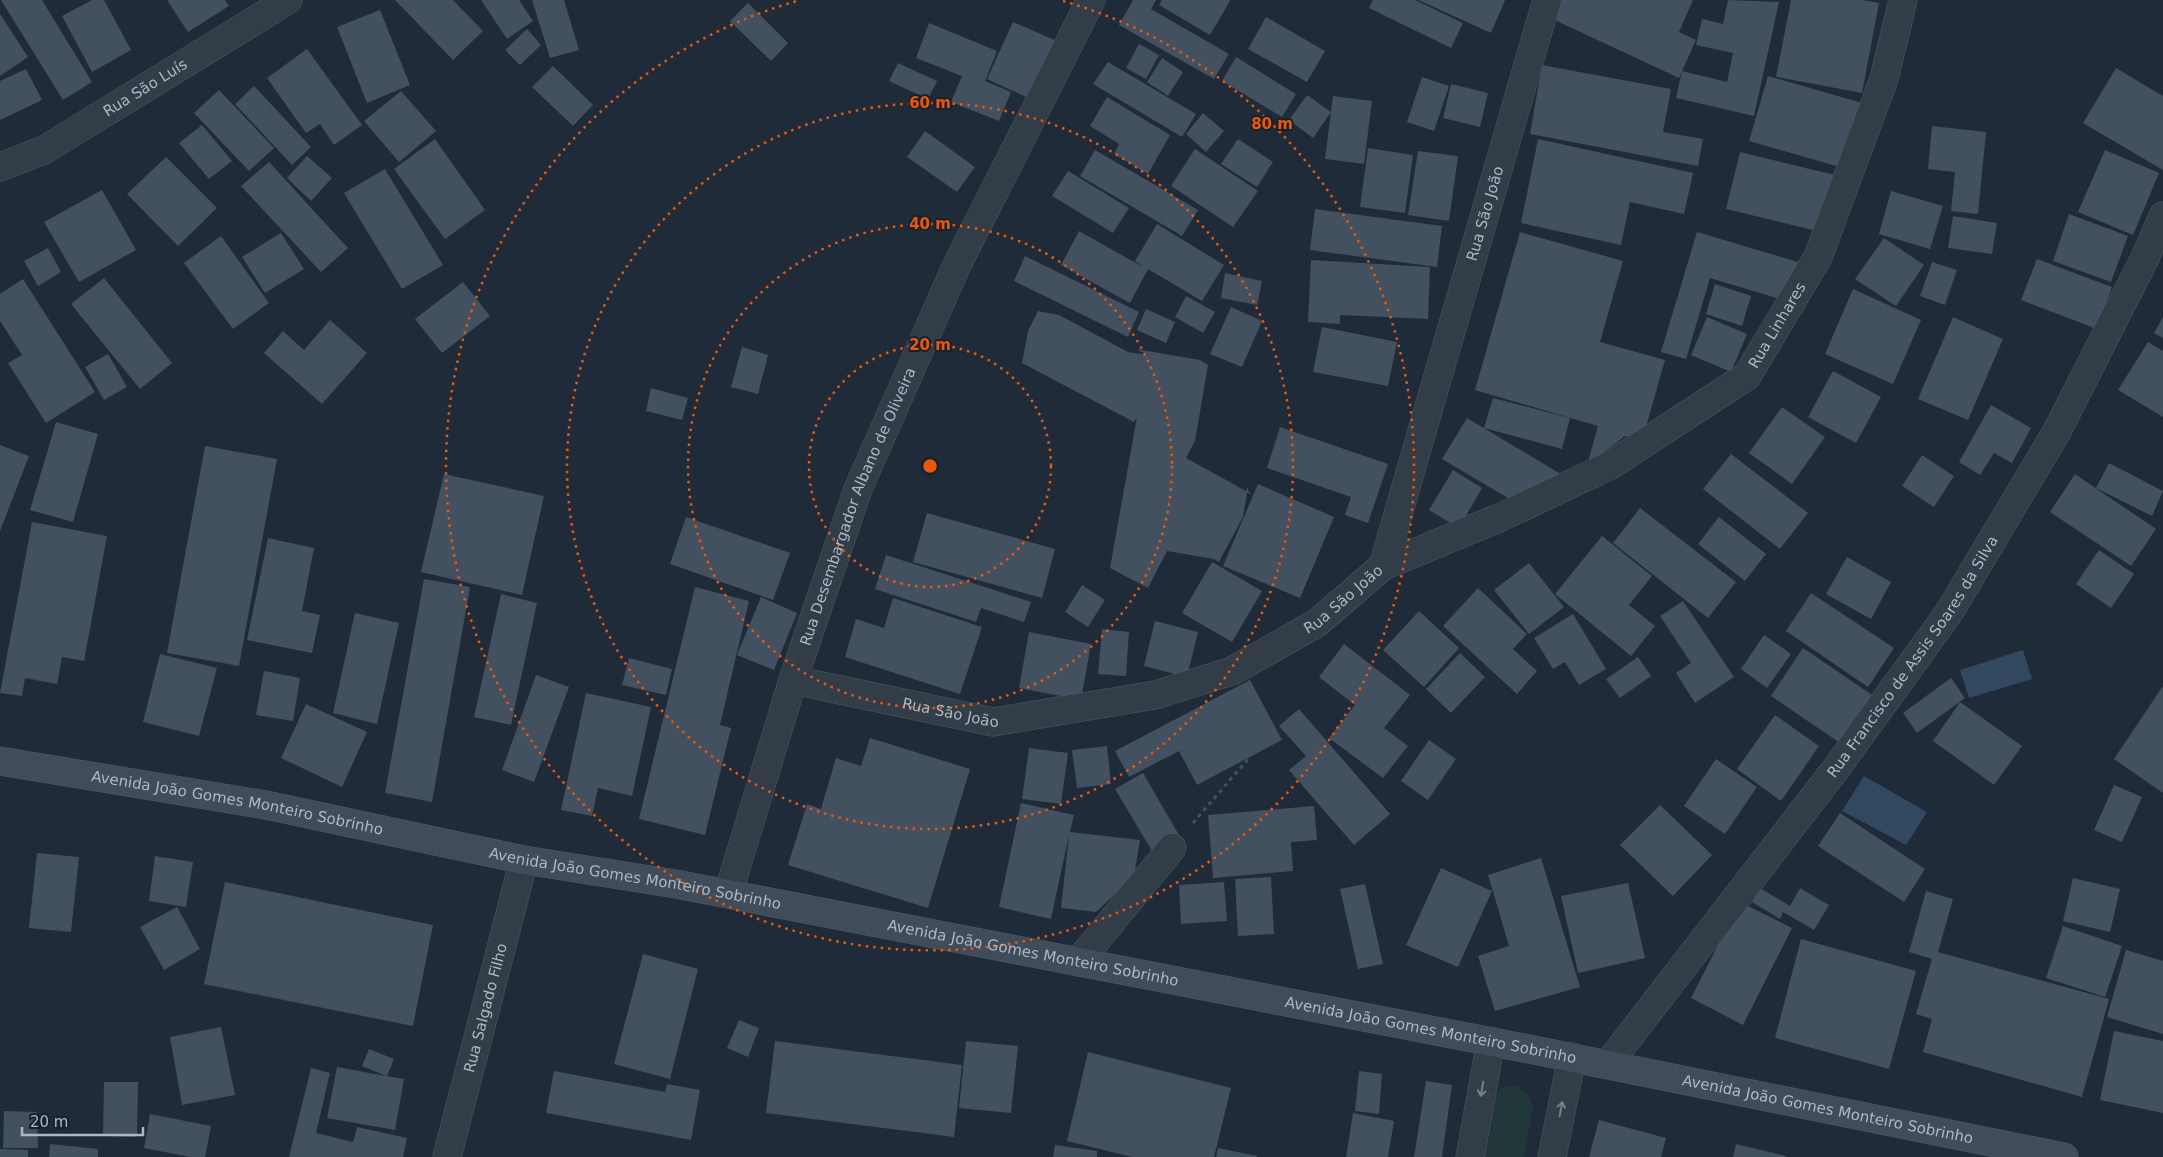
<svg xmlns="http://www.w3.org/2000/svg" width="2163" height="1157" viewBox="0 0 2163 1157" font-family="'DejaVu Sans',sans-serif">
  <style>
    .green { fill: #213739 }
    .water { fill: #324760 }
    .building { fill: #425060 }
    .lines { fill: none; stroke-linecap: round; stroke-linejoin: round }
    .minor-casing { stroke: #505a66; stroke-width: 29 }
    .tertiary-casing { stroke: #505a66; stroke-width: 29 }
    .secondary-casing { stroke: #505a66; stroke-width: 29 }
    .path { stroke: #3f5456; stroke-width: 3; stroke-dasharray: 4 4; stroke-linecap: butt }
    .minor { stroke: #333d48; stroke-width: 28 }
    .tertiary { stroke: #333d48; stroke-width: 28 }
    .secondary { stroke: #414c5b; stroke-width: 28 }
    .oneway { stroke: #76808d }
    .ring { fill: none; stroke: #e8590c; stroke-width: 2.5; stroke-dasharray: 2.5 5 }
    .labels { text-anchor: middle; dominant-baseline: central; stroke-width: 4; stroke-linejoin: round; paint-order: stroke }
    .street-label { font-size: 15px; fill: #adb7c5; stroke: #19222c }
    .centre { fill: #e8590c; stroke: #19222c; stroke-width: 2.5 }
    .ring-label { font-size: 15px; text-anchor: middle; font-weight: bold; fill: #e8590c; stroke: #19222c; stroke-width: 4; stroke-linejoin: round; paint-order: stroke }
  </style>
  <rect width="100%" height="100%" fill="#1f2b38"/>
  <path class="green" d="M 1508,1086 C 1522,1086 1531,1093 1533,1107 L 1524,1157 L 1480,1157 L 1493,1094 L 1501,1088 Z"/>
  <path class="water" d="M 2023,650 L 2032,679 L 1969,698 L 1960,670 Z
    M 1864,776 L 1927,812 L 1906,845 L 1842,811 Z"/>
  <path class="building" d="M 1,0 L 42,0 L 92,82 L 63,100 Z
    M 92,0 L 104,0 L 131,50 L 92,72 L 62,16 Z
    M 167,0 L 225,0 L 229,6 L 188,32 Z
    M 395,0 L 453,0 L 483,31 L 453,60 Z
    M 481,0 L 519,0 L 533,21 L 507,39 Z
    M 532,0 L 564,0 L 579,50 L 550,58 Z
    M 1133,0 L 1156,0 L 1151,9 L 1229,54 L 1214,79 L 1119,25 Z
    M 1162,0 L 1229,0 L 1230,1 L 1210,35 L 1159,5 Z
    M 1373,0 L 1415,0 L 1463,23 L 1451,48 L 1369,8 Z
    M 1418,0 L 1505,0 L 1491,33 Z
    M 1553,0 L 1693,0 L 1679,32 L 1696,40 L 1679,78 L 1546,16 Z
    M 1728,0 L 1779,2 L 1754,116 L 1676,98 L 1682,71 L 1727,82 L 1733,53 L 1696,45 L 1702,19 L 1723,24 Z
    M 1791,0 L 1862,0 L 1879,3 L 1862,93 L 1776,77 Z
    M 748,3 L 788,43 L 771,61 L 730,21 Z
    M 380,10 L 410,85 L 367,103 L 337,27 Z
    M 0,14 L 28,57 L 0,76 Z
    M 1266,17 L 1325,51 L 1307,82 L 1248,49 Z
    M 1013,22 L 1059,42 L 1033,100 L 987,79 Z
    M 929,23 L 997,51 L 985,81 L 1011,92 L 999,121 L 951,102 L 962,76 L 916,58 Z
    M 527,29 L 541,45 L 520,65 L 505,50 Z
    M 1139,44 L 1159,55 L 1146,79 L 1126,68 Z
    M 307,49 L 362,125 L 334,145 L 320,124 L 306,133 L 267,78 Z
    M 1236,57 L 1296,94 L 1282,117 L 1222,81 Z
    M 1162,58 L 1183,72 L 1168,96 L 1147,82 Z
    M 1108,62 L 1196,114 L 1182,137 L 1093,84 Z
    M 898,63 L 937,81 L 928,99 L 889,81 Z
    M 1542,65 L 1671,89 L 1663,132 L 1703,139 L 1698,166 L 1530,134 Z
    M 553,66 L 593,105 L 573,126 L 532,87 Z
    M 2116,68 L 2163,96 L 2163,170 L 2083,123 Z
    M 26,69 L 42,100 L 0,120 L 0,81 Z
    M 1768,76 L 1862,103 L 1843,168 L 1749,141 Z
    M 1422,77 L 1449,86 L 1434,131 L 1407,122 Z
    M 1451,84 L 1488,93 L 1480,127 L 1443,118 Z
    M 254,86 L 311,147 L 292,165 L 235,104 Z
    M 219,90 L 274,148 L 249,171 L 194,113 Z
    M 401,91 L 436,131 L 399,162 L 364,121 Z
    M 1307,95 L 1331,112 L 1313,138 L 1289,120 Z
    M 1333,96 L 1372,101 L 1364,164 L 1325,159 Z
    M 1107,97 L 1170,135 L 1148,174 L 1114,154 L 1119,144 L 1090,126 Z
    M 1203,113 L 1224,131 L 1206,152 L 1186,134 Z
    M 202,125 L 232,161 L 209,179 L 179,143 Z
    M 1932,126 L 1986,132 L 1978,214 L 1951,211 L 1955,172 L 1928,169 Z
    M 925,131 L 975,167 L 957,192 L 907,157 Z
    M 435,139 L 485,210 L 445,239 L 394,169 Z
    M 1238,139 L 1273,162 L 1257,187 L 1221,164 Z
    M 1538,139 L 1693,173 L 1684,214 L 1630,202 L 1621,245 L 1521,223 Z
    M 1368,148 L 1413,155 L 1405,213 L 1360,207 Z
    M 1195,149 L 1258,191 L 1233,227 L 1171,186 Z
    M 1095,150 L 1198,210 L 1182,236 L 1080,176 Z
    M 2105,150 L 2159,173 L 2133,235 L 2078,212 Z
    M 1418,151 L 1458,156 L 1449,221 L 1408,215 Z
    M 1740,152 L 1835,175 L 1821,232 L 1726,209 Z
    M 307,156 L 332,178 L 311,201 L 287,178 Z
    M 166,157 L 217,208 L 178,246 L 127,194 Z
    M 269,162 L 348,248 L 321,272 L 241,186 Z
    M 385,169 L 443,265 L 402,289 L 344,193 Z
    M 1068,171 L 1129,208 L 1113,233 L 1052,196 Z
    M 102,190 L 136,250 L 79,282 L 44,222 Z
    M 1891,191 L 1943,206 L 1930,249 L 1879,234 Z
    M 1315,209 L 1442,226 L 1437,267 L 1310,250 Z
    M 2069,214 L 2128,236 L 2111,282 L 2053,261 Z
    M 1953,216 L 1997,223 L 1992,254 L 1948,248 Z
    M 1157,224 L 1224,265 L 1202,301 L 1148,269 L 1130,303 L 1061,265 L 1079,231 L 1143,267 L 1135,261 Z
    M 1520,232 L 1623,261 L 1600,342 L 1665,360 L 1642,441 L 1625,436 L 1587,465 L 1598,426 L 1475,390 Z
    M 1697,232 L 1798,262 L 1787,301 L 1710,278 L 1686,359 L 1661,352 Z
    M 281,233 L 304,269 L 265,293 L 242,257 Z
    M 221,236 L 269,303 L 233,329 L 184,263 Z
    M 1884,238 L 1924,265 L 1896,306 L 1855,279 Z
    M 48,248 L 61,272 L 38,286 L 24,261 Z
    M 1025,256 L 1139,312 L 1128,337 L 1014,281 Z
    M 2037,259 L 2112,287 L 2097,329 L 2021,300 Z
    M 1311,260 L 1430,267 L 1428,319 L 1340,315 L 1340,324 L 1308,322 Z
    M 1932,262 L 1957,270 L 1945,305 L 1920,296 Z
    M 1225,273 L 1262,281 L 1257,305 L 1221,298 Z
    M 104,278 L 172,363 L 140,389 L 71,304 Z
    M 23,279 L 95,392 L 46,423 L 8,363 L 22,355 L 0,321 L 0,294 Z
    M 463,282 L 490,316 L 442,353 L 415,319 Z
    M 1715,284 L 1751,296 L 1742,326 L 1706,314 Z
    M 1853,289 L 1921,320 L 1893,384 L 1825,354 Z
    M 1186,296 L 1215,312 L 1203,333 L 1175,317 Z
    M 1231,307 L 1262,321 L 1242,367 L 1210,354 Z
    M 1146,309 L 1175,322 L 1166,343 L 1137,330 Z
    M 1038,311 L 1059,315 L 1128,352 L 1148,355 L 1136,349 L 1200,360 L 1208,365 L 1195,441 L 1186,458 L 1246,491 L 1248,487 L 1248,491 L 1252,494 L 1247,493 L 1243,517 L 1219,562 L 1214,559 L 1167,551 L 1148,588 L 1110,568 L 1137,417 L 1134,422 L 1022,363 L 1028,331 Z
    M 1707,317 L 1747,334 L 1731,372 L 1691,355 Z
    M 1953,317 L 2003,339 L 1968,420 L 1918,399 Z
    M 2163,317 L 2163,338 L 2154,333 Z
    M 330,320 L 367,353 L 322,404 L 264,353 L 283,331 L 304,350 Z
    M 1322,327 L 1397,342 L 1388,386 L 1313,372 Z
    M 2148,342 L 2163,351 L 2163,417 L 2118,390 Z
    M 742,347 L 768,355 L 758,394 L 731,387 Z
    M 108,354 L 127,387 L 104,400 L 85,367 Z
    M 1833,371 L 1881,397 L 1856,443 L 1808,417 Z
    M 651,388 L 688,398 L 682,420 L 646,411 Z
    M 1493,398 L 1570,418 L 1562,449 L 1484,428 Z
    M 1991,405 L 2031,428 L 2012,463 L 1994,453 L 1980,475 L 1959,462 Z
    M 1782,407 L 1825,437 L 1792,484 L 1749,453 Z
    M 1467,418 L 1574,482 L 1513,501 L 1442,459 Z
    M 56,422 L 98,434 L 73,522 L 30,510 Z
    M 1280,427 L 1388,464 L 1368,523 L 1345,515 L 1351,497 L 1267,468 Z
    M 0,445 L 29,456 L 0,531 Z
    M 205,446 L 277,459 L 239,666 L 167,653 Z
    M 1731,454 L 1808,513 L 1780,549 L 1703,489 Z
    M 1922,455 L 1954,476 L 1934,507 L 1902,486 Z
    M 2109,463 L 2163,491 L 2152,516 L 2096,488 Z
    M 1453,470 L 1482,488 L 1459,528 L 1429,510 Z
    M 444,474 L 544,496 L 522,595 L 421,572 Z
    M 2075,474 L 2156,529 L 2131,566 L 2050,512 Z
    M 1258,484 L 1334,517 L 1300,598 L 1223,566 Z
    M 1640,508 L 1736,582 L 1708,618 L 1613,543 Z
    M 927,513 L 1055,549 L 1042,598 L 913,562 Z
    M 686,517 L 790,553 L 773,600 L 670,564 Z
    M 1719,517 L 1766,554 L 1745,581 L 1698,544 Z
    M 32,522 L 107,536 L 84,661 L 62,657 L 57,684 L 25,678 L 22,696 L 0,693 Z
    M 1602,536 L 1652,576 L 1629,605 L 1655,626 L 1631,656 L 1555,594 Z
    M 268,538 L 314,548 L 302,611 L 320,615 L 312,653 L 247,640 Z
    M 2099,550 L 2134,574 L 2111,608 L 2076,584 Z
    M 886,555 L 1031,602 L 1024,622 L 981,608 L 976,622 L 875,589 Z
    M 1847,557 L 1891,582 L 1871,619 L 1826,594 Z
    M 1212,562 L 1262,591 L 1232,642 L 1182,613 Z
    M 1529,563 L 1564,607 L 1529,634 L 1494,590 Z
    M 424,579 L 470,587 L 432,802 L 385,793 Z
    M 1082,585 L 1105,600 L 1088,627 L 1065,612 Z
    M 695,587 L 749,601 L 720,725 L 731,728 L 705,835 L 639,819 Z
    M 1478,588 L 1527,634 L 1513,649 L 1537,671 L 1517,694 L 1443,626 Z
    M 1811,593 L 1894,648 L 1868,687 L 1786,631 Z
    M 501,594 L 537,603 L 511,725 L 474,717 Z
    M 761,597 L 797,613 L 774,670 L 737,655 Z
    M 893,598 L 982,627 L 960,694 L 845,657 L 856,619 L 884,628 Z
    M 1683,601 L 1734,677 L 1695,703 L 1676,673 L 1691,663 L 1660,616 Z
    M 1419,611 L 1459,648 L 1424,687 L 1383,650 Z
    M 355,613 L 399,623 L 377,724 L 333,713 Z
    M 1573,614 L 1606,669 L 1579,685 L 1565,662 L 1553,669 L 1534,638 Z
    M 1155,621 L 1198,632 L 1187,677 L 1144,666 Z
    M 1102,629 L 1129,632 L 1126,676 L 1098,674 Z
    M 1029,632 L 1091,644 L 1081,700 L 1019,688 Z
    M 1764,635 L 1791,654 L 1767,688 L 1741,669 Z
    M 1344,644 L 1410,695 L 1384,728 L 1408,746 L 1383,778 L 1329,738 L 1355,705 L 1319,677 Z
    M 1803,648 L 1875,697 L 1843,745 L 1771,696 Z
    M 1460,653 L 1485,677 L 1451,713 L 1426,689 Z
    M 160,654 L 217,668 L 199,736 L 143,722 Z
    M 1638,657 L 1651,676 L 1620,698 L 1606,679 Z
    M 629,658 L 672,669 L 666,695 L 622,685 Z
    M 264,671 L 300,678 L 293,721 L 256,715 Z
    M 536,675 L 569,687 L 534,782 L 502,770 Z
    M 1951,678 L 1965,698 L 1917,733 L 1903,713 Z
    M 1250,680 L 1282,740 L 1197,785 L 1179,751 L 1129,777 L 1115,751 Z
    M 2163,686 L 2163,793 L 2114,759 Z
    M 586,693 L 651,707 L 632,796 L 598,788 L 592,816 L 561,810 Z
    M 1960,702 L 2022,746 L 1994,785 L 1933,741 Z
    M 306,704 L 367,732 L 342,787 L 281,758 Z
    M 1299,709 L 1390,814 L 1354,845 L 1289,770 L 1306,756 L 1279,726 Z
    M 1775,715 L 1819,746 L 1781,801 L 1737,769 Z
    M 870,738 L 970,769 L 928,908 L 788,865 L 807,804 L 821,809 L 836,758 L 861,766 Z
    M 1429,740 L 1456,759 L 1428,800 L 1401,781 Z
    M 1107,746 L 1111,784 L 1077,788 L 1072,750 Z
    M 1029,748 L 1068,753 L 1061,804 L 1022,799 Z
    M 1716,759 L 1757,787 L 1725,834 L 1684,806 Z
    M 1143,773 L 1179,835 L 1152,851 L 1115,789 Z
    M 2114,785 L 2142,797 L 2122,842 L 2094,830 Z
    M 1021,803 L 1074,815 L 1070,832 L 1140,840 L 1134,876 L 1096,912 L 1061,908 L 1069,835 L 1051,919 L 999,907 Z
    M 1660,805 L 1712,855 L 1673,896 L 1620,845 Z
    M 1314,806 L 1317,840 L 1291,842 L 1293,871 L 1213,878 L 1208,815 Z
    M 1840,813 L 1925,869 L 1904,902 L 1818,846 Z
    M 37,853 L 79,857 L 71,932 L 29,928 Z
    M 155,856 L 193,862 L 186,907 L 149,901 Z
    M 1541,858 L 1580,987 L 1495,1011 L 1478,956 L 1509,946 L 1488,875 Z
    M 1441,868 L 1492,891 L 1458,967 L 1406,945 Z
    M 1271,877 L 1274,934 L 1238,936 L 1235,879 Z
    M 2073,878 L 2120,889 L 2110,932 L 2063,921 Z
    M 225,882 L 433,925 L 413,1026 L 204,984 Z
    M 1224,882 L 1227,921 L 1181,924 L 1179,885 Z
    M 1628,883 L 1645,958 L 1578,973 L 1561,896 Z
    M 1365,884 L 1383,964 L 1358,969 L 1340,889 Z
    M 1760,888 L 1790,906 L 1800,888 L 1829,905 L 1814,930 L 1783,912 L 1780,919 L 1752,902 Z
    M 1926,891 L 1953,899 L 1938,952 L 2109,999 L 2082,1097 L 1923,1052 L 1932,1019 L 1916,1014 L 1932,959 L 1909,952 Z
    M 1740,902 L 1792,928 L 1743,1025 L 1691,998 Z
    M 177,907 L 200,949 L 164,970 L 140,927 Z
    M 2063,926 L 2122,946 L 2105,997 L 2046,978 Z
    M 1801,939 L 1916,971 L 1889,1069 L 1775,1038 Z
    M 2126,950 L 2163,961 L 2163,1034 L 2107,1017 Z
    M 643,954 L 698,969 L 670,1079 L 614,1064 Z
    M 739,1020 L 759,1028 L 748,1057 L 727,1048 Z
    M 221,1027 L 235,1095 L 182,1105 L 170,1037 Z
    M 2114,1031 L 2163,1041 L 2163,1113 L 2100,1100 Z
    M 775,1041 L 962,1065 L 954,1137 L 766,1113 Z
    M 966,1041 L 1018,1046 L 1011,1113 L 959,1108 Z
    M 369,1049 L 394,1059 L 387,1076 L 404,1079 L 395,1130 L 327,1118 L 337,1067 L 386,1076 L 362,1066 Z
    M 1088,1052 L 1231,1088 L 1214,1157 L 1132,1157 L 1067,1141 Z
    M 311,1068 L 330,1073 L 316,1133 L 353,1142 L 357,1127 L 407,1138 L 403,1157 L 289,1157 Z
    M 554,1071 L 665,1092 L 667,1084 L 700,1090 L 691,1140 L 546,1113 Z
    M 1359,1071 L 1382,1074 L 1379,1114 L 1355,1111 Z
    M 1426,1081 L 1452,1085 L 1442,1157 L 1414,1157 Z
    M 104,1082 L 138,1082 L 137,1137 L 103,1136 Z
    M 4,1111 L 37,1112 L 38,1148 L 3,1148 Z
    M 1353,1113 L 1394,1121 L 1388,1157 L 1346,1157 Z
    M 150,1114 L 211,1126 L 205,1157 L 190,1157 L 144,1148 Z
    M 1599,1120 L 1666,1138 L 1661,1157 L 1589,1157 Z
    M 50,1144 L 98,1149 L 98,1157 L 49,1157 Z
    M 1736,1144 L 1786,1156 L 1786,1157 L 1733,1157 Z
    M 1055,1145 L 1097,1151 L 1097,1157 L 1053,1157 Z
    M 1218,1148 L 1257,1156 L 1257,1157 L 1216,1157 Z
    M 0,1149 L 28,1150 L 28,1157 L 0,1157 Z"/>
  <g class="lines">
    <defs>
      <g id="minor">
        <path id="s1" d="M 0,167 L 44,150 L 288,0"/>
        <path id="s2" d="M 1383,566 L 1501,517 L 1609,466 L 1747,376 L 1818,257 L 1884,79 L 1903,0"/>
        <path id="s3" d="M 793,680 L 993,722 L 1155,695 L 1232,671 L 1317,623 L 1383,566 L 1547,0"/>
        <path id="s4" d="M 728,894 L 793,680 L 858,489 L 956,267 L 1091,0"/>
        <path d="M 1078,962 L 1172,848"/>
        <path id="s5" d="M 1608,1064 L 1835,770 L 1950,611 L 2056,433 L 2144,260 L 2163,216"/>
        <path id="s6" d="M 447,1157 L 524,860"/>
      </g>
      <path id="tertiary" d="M 1470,1157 L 1491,1041
        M 1552,1157 L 1572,1057"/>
      <g id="secondary">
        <path id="s7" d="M 0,761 L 266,805 L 524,860 L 676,884 L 1529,1049 L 2064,1157"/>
      </g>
    </defs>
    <use href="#minor" class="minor-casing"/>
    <use href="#tertiary" class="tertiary-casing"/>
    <use href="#secondary" class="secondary-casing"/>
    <path class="path" d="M 1193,823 L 1249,758 L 1237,706"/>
    <use href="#minor" class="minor"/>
    <use href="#tertiary" class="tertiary"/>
    <use href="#secondary" class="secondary"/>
  </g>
  <defs><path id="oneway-shaft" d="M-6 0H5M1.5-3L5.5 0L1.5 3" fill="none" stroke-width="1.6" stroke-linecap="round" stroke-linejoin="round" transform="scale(1.25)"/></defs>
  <g class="oneway">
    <use href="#oneway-shaft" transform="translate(1482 1089) rotate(100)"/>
    <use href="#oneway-shaft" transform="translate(1561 1109) rotate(-79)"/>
  </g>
  <g class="ring">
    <circle cx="930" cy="466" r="121"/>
    <circle cx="930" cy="466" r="242"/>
    <circle cx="930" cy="466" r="363"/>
    <path d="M1063 1A484 484 0 1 1 797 1"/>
  </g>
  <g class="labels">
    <g class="street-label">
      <text stroke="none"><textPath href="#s1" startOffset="166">Rua São Luís</textPath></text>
      <text stroke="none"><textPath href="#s3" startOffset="1001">Rua São João</textPath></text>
      <text stroke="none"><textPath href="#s2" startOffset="471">Rua Linhares</textPath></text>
      <text stroke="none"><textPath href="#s4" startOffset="409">Rua Desembargador Albano de Oliveira</textPath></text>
      <text stroke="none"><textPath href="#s3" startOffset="582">Rua São João</textPath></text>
      <text stroke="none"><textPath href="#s5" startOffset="509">Rua Francisco de Assis Soares da Silva</textPath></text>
      <text stroke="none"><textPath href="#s3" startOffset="161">Rua São João</textPath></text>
      <text stroke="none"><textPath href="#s7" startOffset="241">Avenida João Gomes Monteiro Sobrinho</textPath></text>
      <text stroke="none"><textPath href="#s7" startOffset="646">Avenida João Gomes Monteiro Sobrinho</textPath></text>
      <text stroke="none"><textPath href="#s7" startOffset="1051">Avenida João Gomes Monteiro Sobrinho</textPath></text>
      <text stroke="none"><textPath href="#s6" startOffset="154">Rua Salgado Filho</textPath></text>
      <text stroke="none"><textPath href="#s7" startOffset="1456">Avenida João Gomes Monteiro Sobrinho</textPath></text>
      <text stroke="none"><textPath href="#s7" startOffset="1861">Avenida João Gomes Monteiro Sobrinho</textPath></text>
    </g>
  </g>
  <circle cx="930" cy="466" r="8" class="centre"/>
  <g class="ring-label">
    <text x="930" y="108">60 m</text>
    <text x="1272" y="129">80 m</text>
    <text x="930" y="229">40 m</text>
    <text x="930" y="350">20 m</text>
  </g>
  <path d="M22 1127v8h121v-8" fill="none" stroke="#adb7c5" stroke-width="2.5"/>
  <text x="30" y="1127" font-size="15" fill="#adb7c5" stroke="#19222c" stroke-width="4" paint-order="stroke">20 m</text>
</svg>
